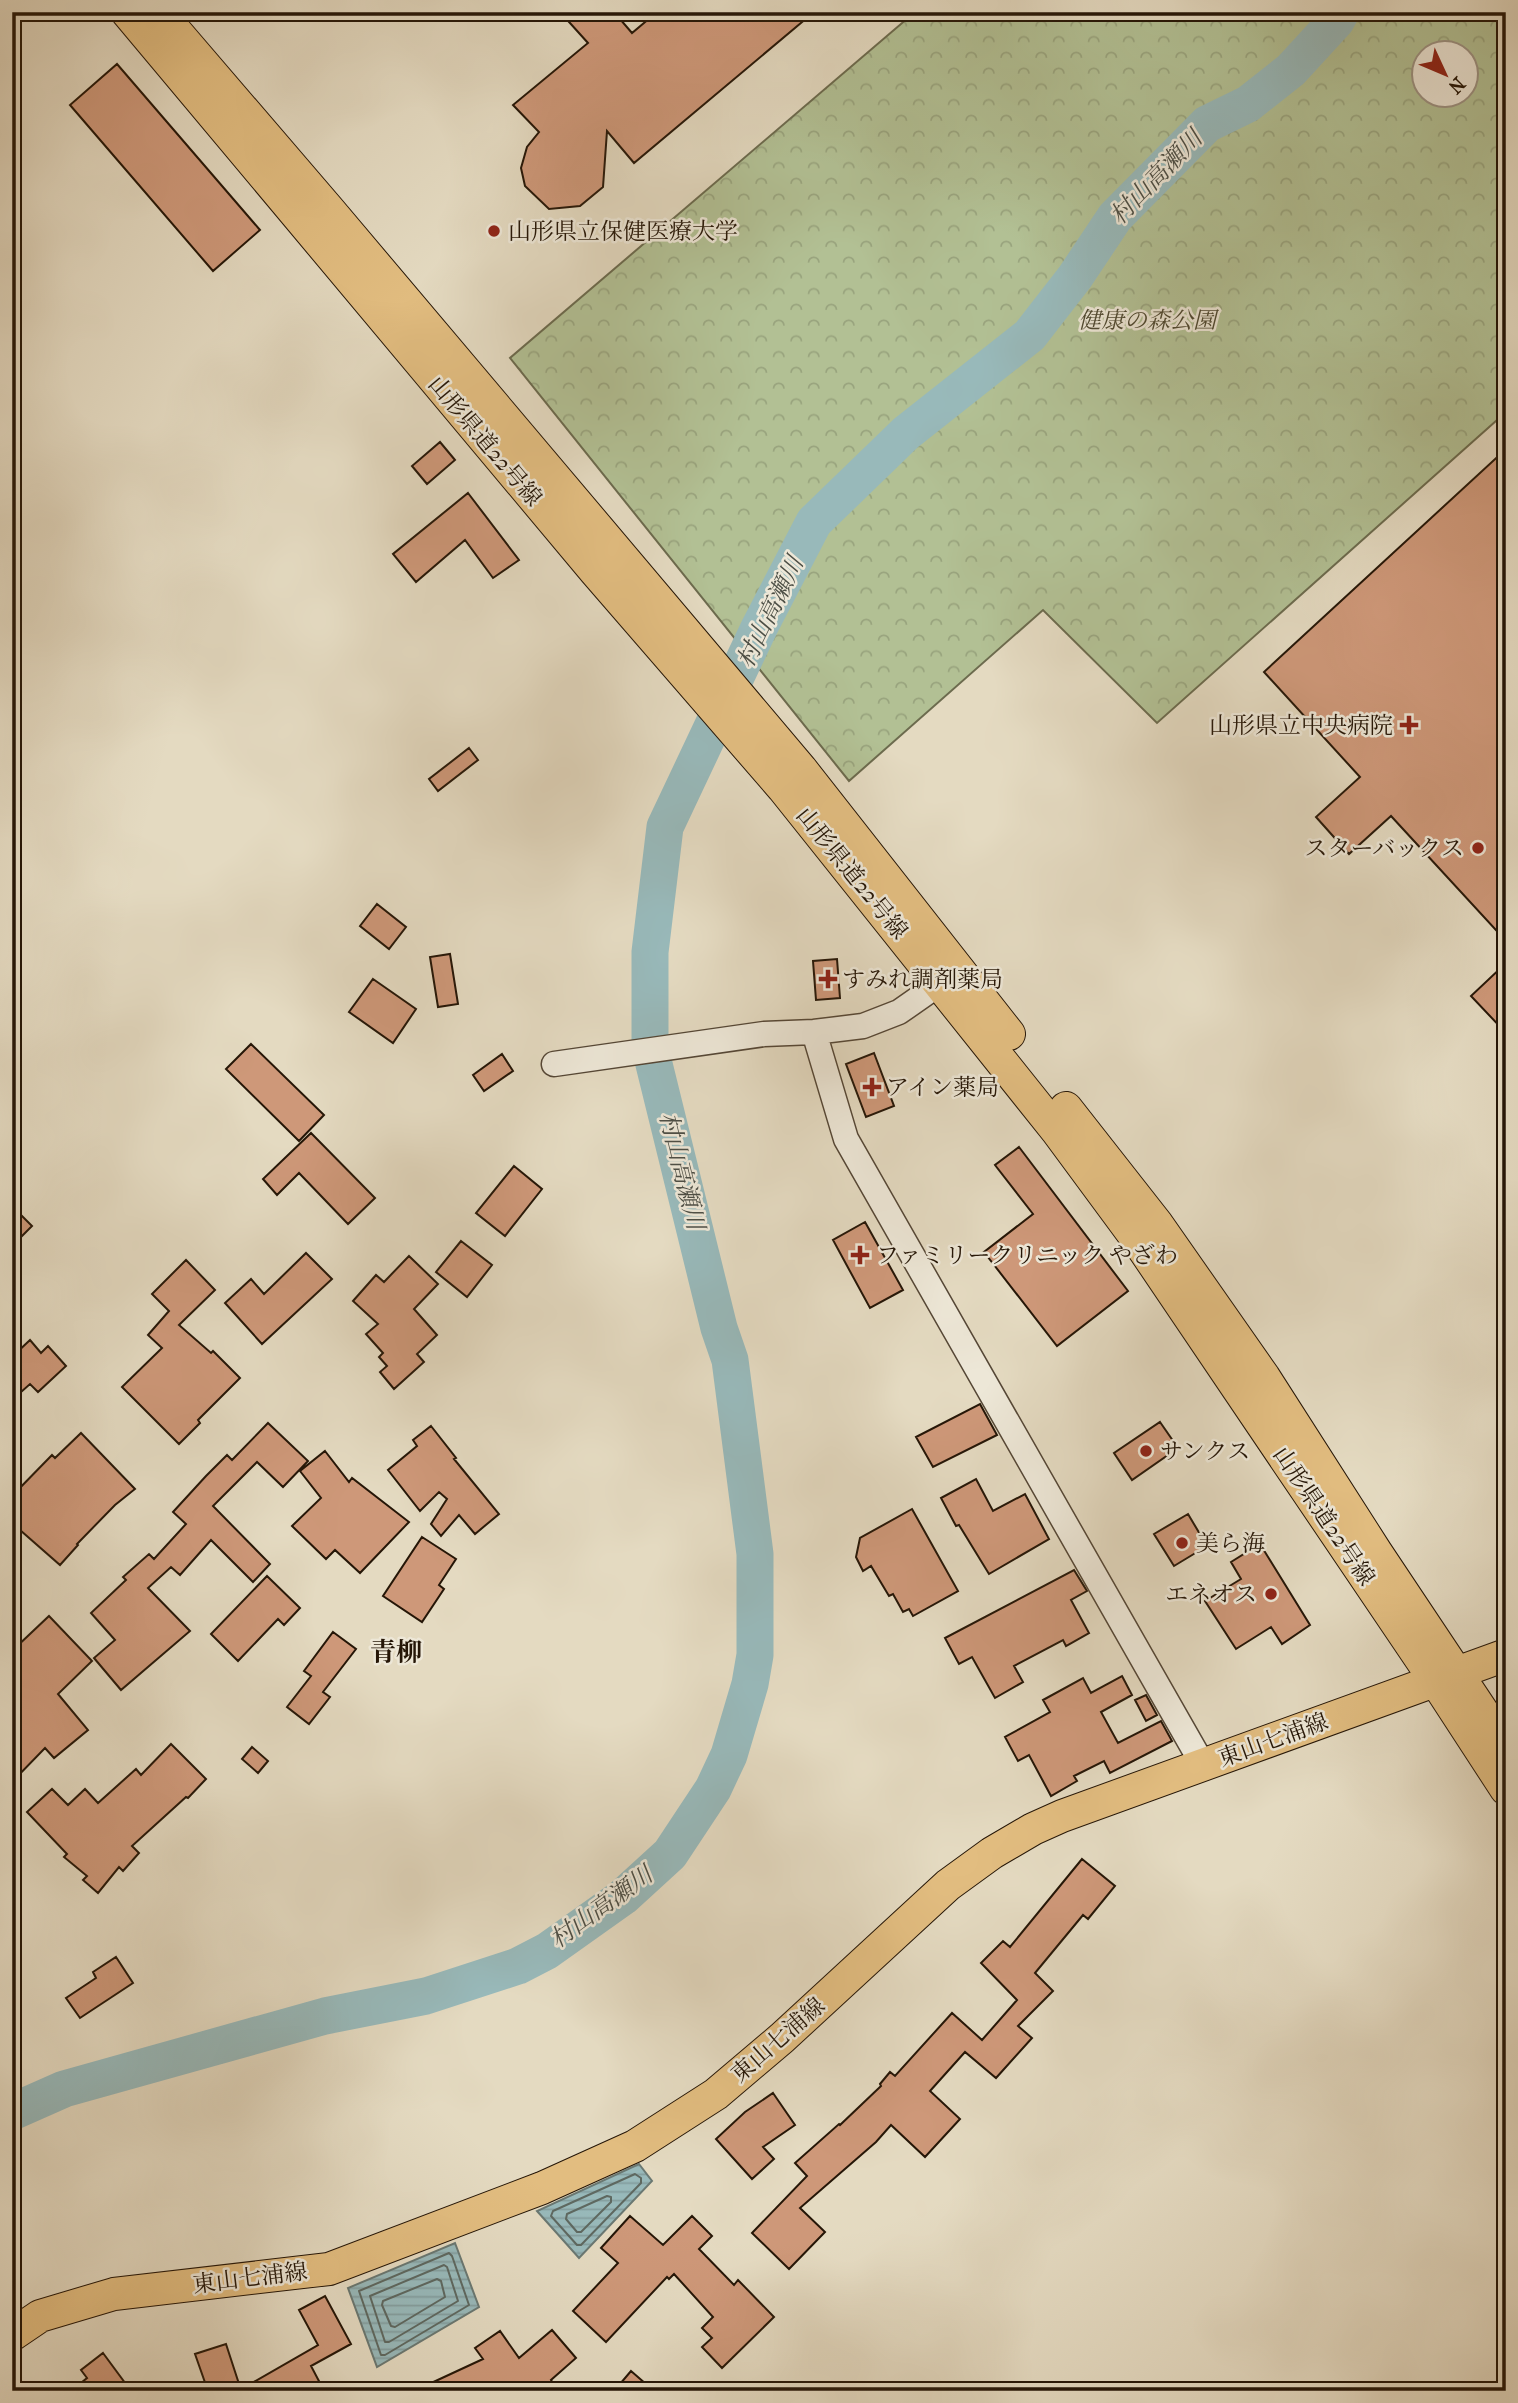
<svg xmlns="http://www.w3.org/2000/svg" width="1518" height="2403" viewBox="0 0 1518 2403" font-family="'IM FELL French Canon','Noto Serif JP',serif">
  <style>
    .forest { fill: url(#forest-crowns); stroke: #6c6b4e; stroke-width: 2; fill-rule: evenodd }
    .water { fill: url(#water-rules); stroke: #6a7872; stroke-width: 2 }
    .lines { fill: none; stroke-linecap: round; stroke-linejoin: round }
    .shore { stroke: #5e6860; stroke-width: 2 }
    .river { stroke: #98b9ba; stroke-width: 37 }
    .building { fill: #ce9879; stroke: #251607; stroke-width: 2 }
    .minor-casing { stroke: #554736; stroke-width: 27 }
    .major-casing { stroke: #251607; stroke-width: 34 }
    .minor { stroke: #ede7d7; stroke-width: 24 }
    .major { stroke: #e2bd80; stroke-width: 32 }
    .poi-dot { fill: #8f2418; stroke: #ede7d7; stroke-width: 2.5 }
    .labels { text-anchor: middle; dominant-baseline: central; stroke-width: 5; stroke-linejoin: round; paint-order: stroke }
    .poi-label { font-size: 23px; fill: #251607; stroke: #ede7d7; text-anchor: start }
    .park-label { font-size: 23px; font-style: italic; fill: #4f4931; stroke: #ede7d7 }
    .street-label { font-size: 23px; fill: #251607; stroke: #ede7d7 }
    .water-label { font-size: 24px; font-style: italic; fill: #4d4f46; stroke: #ede7d7 }
    .quarter-label { font-size: 26px; font-weight: bold; fill: #251607; stroke: #ede7d7 }
  </style>
  <defs>
    <pattern id="forest-crowns" width="20" height="18" patternUnits="userSpaceOnUse" patternTransform="scale(1.75)"><rect width="20" height="18" fill="#b2c094"/><path d="M2 6a3 3 0 1 1 6 0M12 15a3 3 0 1 1 6 0" fill="none" stroke="#99a47e"/></pattern>
    <pattern id="water-rules" width="6" height="5" patternUnits="userSpaceOnUse" patternTransform="scale(1.75)"><rect width="6" height="5" fill="#98b9ba"/><path d="M0 2.5h6" fill="none" stroke="#839e9e"/></pattern>
  </defs>
  <rect width="100%" height="100%" fill="#e4dac1"/>
  <filter id="stains"><feTurbulence type="fractalNoise" baseFrequency=".00286" numOctaves="4"/><feColorMatrix values="0 0 0 0 .2 0 0 0 0 .09 0 0 0 0 .02 0 0 0 .5 -.17"/></filter>
  <radialGradient id="worn" r=".72"><stop offset=".6" stop-color="#630" stop-opacity="0"/><stop offset="1" stop-color="#630" stop-opacity=".3"/></radialGradient>
  <path class="forest" d="M 915,12 L 1506,12 L 1506,412 L 1157,723 L 1043,610 L 849,781 L 510,358 ZM 1424,52 L 1466,52 L 1466,94 L 1424,94 Z"/>
  <path class="water" d="M 639,2164 L 652,2181 L 579,2258 L 537,2211 Z
    M 455,2243 L 479,2307 L 377,2367 L 348,2288 Z"/>
  <g class="lines">
    <path class="shore" d="M 635,2174 L 641,2178 L 641,2183 L 581,2245 L 577,2245 L 551,2216 L 553,2211 Z
      M 607,2196 L 611,2197 L 611,2202 L 581,2232 L 577,2232 L 566,2219 L 567,2214 Z
      M 449,2253 L 452,2256 L 469,2305 L 385,2355 L 381,2355 L 359,2291 Z
      M 444,2265 L 447,2267 L 458,2301 L 389,2342 L 385,2342 L 370,2296 Z
      M 437,2279 L 441,2281 L 445,2297 L 395,2327 L 391,2326 L 382,2305 L 383,2301 Z"/>
    <path class="river" d="M 12,2112 L 64,2089 L 325,2016 L 426,1996 L 518,1966 L 547,1951 L 623,1897 L 670,1854 L 713,1789 L 729,1755 L 750,1684 L 755,1655 L 755,1554 L 730,1360 L 719,1328 L 650,1048 L 650,952 L 665,827 L 759,628 L 814,522 L 906,433 L 1030,335 L 1075,277 L 1115,217 L 1207,124 L 1248,104 L 1291,70 L 1336,21 L 1341,12"/>
  </g>
  <path class="building" d="M 560,12 L 614,12 L 632,33 L 657,12 L 814,12 L 634,163 L 607,131 L 603,187 L 580,206 L 549,209 L 525,186 L 521,168 L 527,147 L 539,132 L 513,105 L 588,43 Z
    M 117,64 L 260,230 L 213,271 L 70,105 Z
    M 440,442 L 455,460 L 427,484 L 412,466 Z
    M 1506,449 L 1506,941 L 1391,816 L 1349,854 L 1316,817 L 1360,777 L 1264,672 Z
    M 468,493 L 519,560 L 493,578 L 465,540 L 416,582 L 393,554 Z
    M 469,748 L 478,760 L 438,791 L 429,779 Z
    M 377,904 L 406,927 L 389,949 L 360,926 Z
    M 450,954 L 458,1004 L 438,1007 L 430,957 Z
    M 837,959 L 840,998 L 816,1000 L 813,961 Z
    M 1506,963 L 1506,1033 L 1471,996 Z
    M 373,979 L 416,1009 L 393,1043 L 349,1012 Z
    M 251,1044 L 324,1115 L 299,1141 L 226,1069 Z
    M 874,1053 L 894,1106 L 866,1117 L 846,1064 Z
    M 502,1054 L 513,1071 L 484,1091 L 473,1075 Z
    M 311,1133 L 375,1198 L 348,1224 L 299,1173 L 277,1195 L 263,1179 Z
    M 1019,1147 L 1128,1291 L 1057,1346 L 984,1252 L 1033,1214 L 995,1165 Z
    M 514,1166 L 542,1189 L 505,1236 L 476,1213 Z
    M 12,1206 L 32,1226 L 12,1246 Z
    M 865,1222 L 903,1290 L 870,1308 L 833,1240 Z
    M 461,1241 L 492,1265 L 467,1297 L 436,1272 Z
    M 306,1253 L 332,1279 L 262,1344 L 225,1303 L 251,1279 L 264,1294 Z
    M 409,1256 L 438,1284 L 414,1309 L 437,1335 L 417,1354 L 424,1362 L 394,1389 L 380,1372 L 387,1366 L 379,1357 L 383,1353 L 366,1334 L 378,1324 L 353,1301 L 376,1275 L 384,1282 Z
    M 186,1260 L 215,1290 L 179,1325 L 211,1353 L 213,1351 L 240,1378 L 198,1420 L 200,1423 L 179,1444 L 122,1387 L 162,1348 L 148,1335 L 169,1311 L 152,1294 Z
    M 30,1340 L 41,1353 L 48,1346 L 66,1366 L 38,1392 L 30,1384 L 12,1400 L 12,1357 Z
    M 980,1404 L 997,1435 L 933,1467 L 916,1437 Z
    M 1160,1422 L 1178,1448 L 1132,1480 L 1114,1453 Z
    M 268,1423 L 308,1461 L 283,1487 L 257,1462 L 213,1506 L 270,1564 L 253,1582 L 211,1540 L 180,1575 L 171,1567 L 148,1588 L 190,1631 L 121,1690 L 94,1658 L 115,1640 L 91,1613 L 126,1580 L 123,1577 L 149,1554 L 154,1559 L 186,1524 L 173,1512 L 206,1476 L 227,1455 L 232,1460 Z
    M 431,1426 L 456,1458 L 454,1459 L 499,1514 L 475,1534 L 459,1515 L 441,1536 L 431,1524 L 447,1499 L 439,1492 L 420,1511 L 388,1470 L 417,1446 L 413,1440 Z
    M 81,1433 L 135,1489 L 115,1505 L 77,1544 L 78,1545 L 60,1565 L 12,1523 L 12,1496 L 52,1455 L 55,1458 Z
    M 325,1451 L 349,1482 L 352,1478 L 409,1522 L 360,1573 L 335,1550 L 326,1559 L 292,1526 L 321,1498 L 300,1471 Z
    M 976,1479 L 993,1511 L 1025,1494 L 1049,1539 L 989,1574 L 959,1525 L 956,1526 L 941,1498 Z
    M 912,1509 L 958,1591 L 913,1616 L 909,1609 L 903,1612 L 893,1594 L 889,1596 L 871,1566 L 863,1571 L 856,1557 L 860,1538 Z
    M 1188,1514 L 1207,1546 L 1174,1566 L 1154,1534 Z
    M 422,1537 L 456,1559 L 439,1585 L 444,1589 L 422,1622 L 383,1596 Z
    M 1260,1544 L 1310,1625 L 1282,1644 L 1271,1627 L 1236,1649 L 1205,1601 L 1241,1579 L 1231,1562 Z
    M 1074,1570 L 1087,1591 L 1071,1600 L 1089,1633 L 1066,1646 L 1063,1640 L 1014,1666 L 1023,1682 L 995,1698 L 972,1657 L 959,1664 L 945,1638 Z
    M 267,1576 L 300,1608 L 284,1625 L 278,1619 L 238,1661 L 211,1634 Z
    M 49,1616 L 92,1661 L 58,1694 L 88,1730 L 54,1758 L 45,1748 L 12,1782 L 12,1651 Z
    M 333,1632 L 356,1649 L 323,1692 L 330,1697 L 309,1724 L 287,1707 L 311,1676 L 304,1671 Z
    M 1122,1676 L 1132,1695 L 1101,1712 L 1118,1743 L 1161,1721 L 1172,1741 L 1110,1773 L 1104,1761 L 1074,1776 L 1077,1781 L 1051,1796 L 1029,1755 L 1018,1761 L 1005,1737 L 1050,1712 L 1043,1700 L 1083,1678 L 1091,1693 Z
    M 1146,1695 L 1157,1715 L 1146,1721 L 1135,1700 Z
    M 171,1744 L 206,1779 L 188,1798 L 186,1797 L 132,1846 L 139,1853 L 123,1871 L 119,1867 L 98,1893 L 83,1880 L 87,1876 L 64,1857 L 67,1854 L 27,1812 L 52,1789 L 68,1805 L 85,1789 L 98,1803 L 136,1769 L 141,1775 Z
    M 252,1747 L 268,1761 L 258,1773 L 242,1759 Z
    M 1082,1859 L 1115,1886 L 1088,1919 L 1083,1915 L 1035,1973 L 1053,1991 L 1018,2026 L 1032,2038 L 996,2078 L 965,2052 L 930,2091 L 960,2119 L 925,2157 L 891,2125 L 876,2142 L 800,2208 L 825,2232 L 789,2269 L 752,2233 L 807,2176 L 795,2163 L 839,2124 L 840,2125 L 881,2086 L 880,2084 L 890,2072 L 895,2076 L 952,2013 L 982,2040 L 1017,2000 L 981,1963 L 1003,1941 L 1010,1947 Z
    M 116,1957 L 133,1983 L 80,2018 L 66,1998 L 96,1978 L 93,1972 Z
    M 773,2093 L 795,2125 L 763,2147 L 774,2159 L 752,2179 L 716,2139 L 745,2112 Z
    M 630,2216 L 663,2245 L 692,2216 L 712,2236 L 699,2249 L 734,2285 L 738,2280 L 774,2317 L 722,2368 L 702,2347 L 712,2338 L 702,2328 L 713,2317 L 674,2274 L 669,2279 L 667,2277 L 606,2342 L 573,2311 L 618,2263 L 601,2248 Z
    M 325,2296 L 351,2344 L 311,2366 L 321,2385 L 311,2391 L 238,2391 L 318,2345 L 299,2310 Z
    M 552,2330 L 576,2358 L 551,2380 L 558,2391 L 414,2391 L 483,2359 L 475,2348 L 500,2331 L 519,2358 Z
    M 226,2344 L 240,2387 L 231,2391 L 208,2391 L 195,2354 Z
    M 103,2353 L 131,2391 L 71,2391 L 87,2378 L 81,2370 Z
    M 631,2371 L 654,2391 L 614,2391 Z"/>
  <g class="lines">
    <defs>
      <path id="minor" d="M 814,1032 L 846,1139 L 1203,1765
        M 554,1064 L 764,1034 L 814,1032 L 863,1026 L 899,1012 L 952,975"/>
      <path id="major" d="M 127,12 L 595,571 L 783,788 L 1057,1131 L 1136,1238 L 1435,1680 L 1506,1789
        M 159,12 L 329,210 L 801,769 L 1009,1034
        M 1066,1108 L 1157,1224 L 1264,1377 L 1376,1552 L 1506,1747
        M 12,2335 L 40,2316 L 114,2294 L 329,2269 L 542,2188 L 635,2146 L 716,2094 L 782,2038 L 948,1885 L 992,1853 L 1033,1829 L 1062,1816 L 1506,1655"/>
    </defs>
    <use href="#minor" class="minor-casing"/>
    <use href="#major" class="major-casing"/>
    <use href="#minor" class="minor"/>
    <use href="#major" class="major"/>
  </g>
  <g class="poi-dot">
    <circle cx="494" cy="231" r="7"/>
    <path d="M1405.5 714.5h7v7h7v7h-7v7h-7v-7h-7v-7h7z"/>
    <circle cx="1478" cy="848" r="7"/>
    <path d="M824.5 968.5h7v7h7v7h-7v7h-7v-7h-7v-7h7z"/>
    <path d="M868.5 1076.5h7v7h7v7h-7v7h-7v-7h-7v-7h7z"/>
    <path d="M856.5 1244.5h7v7h7v7h-7v7h-7v-7h-7v-7h7z"/>
    <circle cx="1146" cy="1451" r="7"/>
    <circle cx="1182" cy="1543" r="7"/>
    <circle cx="1271" cy="1594" r="7"/>
  </g>
  <g class="labels">
    <g class="poi-label">
      <text x="508" y="231">山形県立保健医療大学</text>
      <text x="1393" y="725" text-anchor="end">山形県立中央病院</text>
      <text x="1464" y="848" text-anchor="end">スターバックス</text>
      <text x="842" y="979">すみれ調剤薬局</text>
      <text x="886" y="1087">アイン薬局</text>
      <text x="876" y="1255">ファミリークリニック やざわ</text>
      <text x="1160" y="1451">サンクス</text>
      <text x="1196" y="1543">美ら海</text>
      <text x="1257" y="1594" text-anchor="end">エネオス</text>
    </g>
    <g class="park-label">
      <text x="1147" y="320">健康の森公園</text>
    </g>
    <g class="street-label">
      <text transform="translate(485 441) rotate(50)">山形県道22号線</text>
      <text transform="translate(852 873) rotate(51)">山形県道22号線</text>
      <text transform="translate(1324 1516) rotate(56)">山形県道22号線</text>
      <text transform="translate(1273 1740) rotate(-20)">東山七浦線</text>
      <text transform="translate(778 2040) rotate(-41)">東山七浦線</text>
      <text transform="translate(250 2278) rotate(-7)">東山七浦線</text>
    </g>
    <g class="water-label">
      <text transform="translate(1156 177) rotate(-46)">村山高瀬川</text>
      <text transform="translate(770 612) rotate(-64)">村山高瀬川</text>
      <text transform="translate(682 1171) rotate(76)">村山高瀬川</text>
      <text transform="translate(601 1907) rotate(-36)">村山高瀬川</text>
    </g>
    <g class="quarter-label">
      <text x="396" y="1652">青柳</text>
    </g>
  </g>
  <rect width="1518" height="2403" fill="none" stroke="#e4dac1" stroke-width="42"/>
  <rect x="14" y="14" width="1490" height="2375" fill="none" stroke="#251607" stroke-width="3.5"/>
  <rect x="21" y="21" width="1476" height="2361" fill="none" stroke="#251607" stroke-width="2"/>
  <g transform="translate(1445 74) rotate(134)"><circle r="33" fill="#ede7d7" stroke="#9d9384" stroke-width="2"/>
  <path d="M0-5L12 26L0 18L-12 26Z" fill="#8f2418"/>
  <text y="-10" font-size="19" font-weight="bold" text-anchor="middle" fill="#251607">N</text>
  </g>
  <rect width="100%" height="100%" filter="url(#stains)"/>
  <rect width="100%" height="100%" fill="url(#worn)"/>
</svg>
